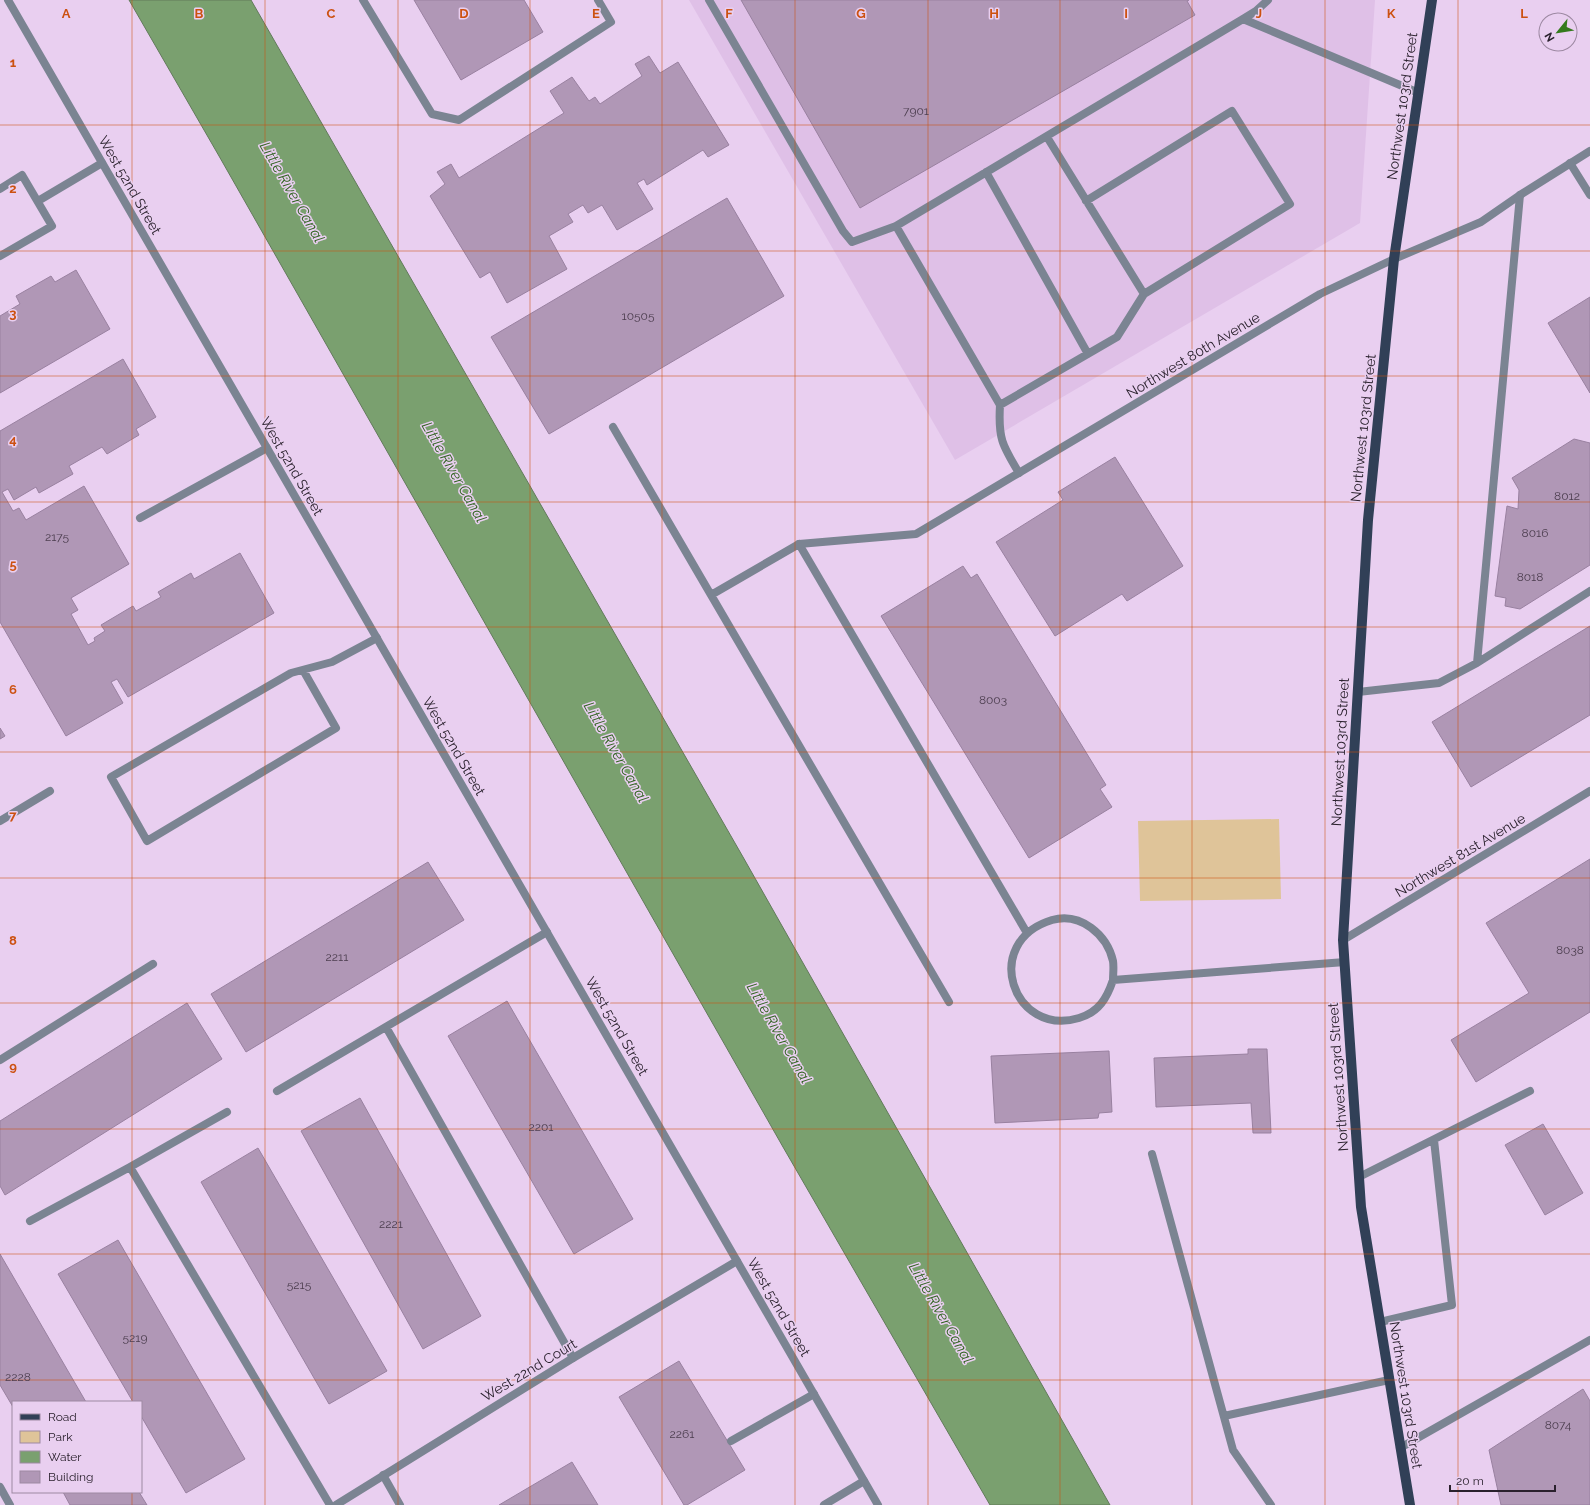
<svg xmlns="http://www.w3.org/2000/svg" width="1590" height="1505" viewBox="0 0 1590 1505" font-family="Raleway,sans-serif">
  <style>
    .built { fill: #dfc0e7 }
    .green { fill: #dfc499 }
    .water { fill: #7aa06f; stroke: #627a5b }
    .building { fill: #b097b6; stroke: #9981a0 }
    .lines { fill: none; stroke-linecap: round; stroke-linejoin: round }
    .service { stroke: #7b8492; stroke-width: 8 }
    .minor { stroke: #7b8492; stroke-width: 8 }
    .tertiary { stroke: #7b8492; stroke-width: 8 }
    .primary { stroke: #314057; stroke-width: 10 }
    .grid { fill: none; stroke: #cc5111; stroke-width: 1; stroke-opacity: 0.55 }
    .labels { text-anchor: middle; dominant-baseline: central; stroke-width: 3; stroke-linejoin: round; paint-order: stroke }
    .number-label { font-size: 12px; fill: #4c3e4f }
    .street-label { font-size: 14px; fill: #2a212d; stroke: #e9cff0 }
    .water-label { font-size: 15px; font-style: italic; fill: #326522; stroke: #e9cff0 }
    .grid-label { font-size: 13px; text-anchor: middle; font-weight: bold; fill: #cc5111; stroke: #e9cff0; stroke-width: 3; stroke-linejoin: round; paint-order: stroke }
  </style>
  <rect width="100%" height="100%" fill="#e9cff0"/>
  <path class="built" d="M 689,0 L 1375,0 L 1360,223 L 955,460 Z"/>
  <path class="green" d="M 1279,819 L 1281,899 L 1140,901 L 1138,821 Z"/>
  <path class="water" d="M 129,0 L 251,0 L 743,857 L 1110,1505 L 990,1505 L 783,1147 L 219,156 Z"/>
  <path class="building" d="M 414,0 L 524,0 L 543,32 L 461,80 Z
    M 741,0 L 1189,0 L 1187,1 L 1195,15 L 860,208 Z
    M 649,56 L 660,73 L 678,62 L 729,145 L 708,157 L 703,150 L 647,185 L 644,179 L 637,183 L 653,209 L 617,230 L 602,205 L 588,213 L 583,205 L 568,214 L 573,222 L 549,236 L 567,269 L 507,303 L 490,272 L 480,278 L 430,196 L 445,184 L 437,172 L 451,164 L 459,178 L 564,113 L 550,91 L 572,77 L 589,101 L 595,97 L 600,104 L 642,76 L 635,64 Z
    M 727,198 L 784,296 L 549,434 L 491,337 Z
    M 76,270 L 110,329 L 0,393 L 0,316 L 20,304 L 16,296 L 51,276 L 55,282 Z
    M 1590,297 L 1590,393 L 1548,323 Z
    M 123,359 L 156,417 L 136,429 L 139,435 L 107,454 L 102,447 L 69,466 L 73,474 L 39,493 L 36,487 L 14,500 L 8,489 L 2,492 L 13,511 L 19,508 L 26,520 L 84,486 L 129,564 L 71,598 L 78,610 L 71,614 L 88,645 L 95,641 L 94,638 L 105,631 L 101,625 L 133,606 L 136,611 L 161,597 L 158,592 L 191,573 L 194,579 L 240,553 L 274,613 L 128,697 L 117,679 L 111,682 L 123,703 L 66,736 L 0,622 L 0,431 Z
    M 1574,439 L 1590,443 L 1590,565 L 1520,609 L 1505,606 L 1506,598 L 1495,596 L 1507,506 L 1518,509 L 1519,490 L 1512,478 Z
    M 1115,457 L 1183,566 L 1127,601 L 1122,594 L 1055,636 L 996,542 L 1063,500 L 1058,492 Z
    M 963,566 L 971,578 L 977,574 L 1106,785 L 1100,789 L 1112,807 L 1029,858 L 881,616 Z
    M 1590,626 L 1590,715 L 1471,787 L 1432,722 Z
    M 0,728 L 5,736 L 0,739 Z
    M 1590,859 L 1590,1012 L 1476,1082 L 1451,1040 L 1529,993 L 1486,923 Z
    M 428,862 L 464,920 L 246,1052 L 211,994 Z
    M 507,1001 L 633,1219 L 574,1254 L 448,1036 Z
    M 187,1003 L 222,1059 L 5,1195 L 0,1186 L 0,1121 Z
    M 1248,1049 L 1267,1049 L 1271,1133 L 1253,1133 L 1251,1103 L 1156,1107 L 1154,1058 L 1248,1054 Z
    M 1109,1051 L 1112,1112 L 1099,1113 L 1098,1118 L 995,1123 L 991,1056 Z
    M 360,1098 L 481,1316 L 423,1349 L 301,1131 Z
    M 1543,1124 L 1583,1193 L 1545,1215 L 1505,1145 Z
    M 258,1148 L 387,1371 L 329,1404 L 201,1182 Z
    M 118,1240 L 245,1459 L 186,1493 L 141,1416 L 141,1402 L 133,1402 L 58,1274 Z
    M 0,1254 L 86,1402 L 13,1402 L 13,1407 L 0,1385 Z
    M 679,1361 L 745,1470 L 687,1505 L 684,1505 L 619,1397 Z
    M 1583,1389 L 1590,1401 L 1590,1505 L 1501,1505 L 1489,1450 Z
    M 572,1462 L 598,1505 L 499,1505 Z
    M 63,1492 L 139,1492 L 147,1505 L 70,1505 Z"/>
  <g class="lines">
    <path class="service" d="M 363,0 L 432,114 L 459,120 L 611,22 L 598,0
      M 709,0 L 843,231 L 852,242 L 896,226 L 1243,19 L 1256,11 L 1268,0
      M 1243,19 L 1419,93
      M 1047,137 L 1144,294 L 1290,204 L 1232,111 L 1086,201
      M 1570,163 L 1590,195
      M 986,172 L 1088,354
      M 0,189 L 22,175 L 52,226 L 0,256
      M 38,201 L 102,163
      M 896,226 L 1000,405 L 1117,337 L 1144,294
      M 1000,405 C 998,438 1002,445 1019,473
      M 613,427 L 711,595 L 799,544 L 1027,933
      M 140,518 L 267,448
      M 711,595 L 949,1002
      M 1477,663 L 1590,591
      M 303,670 L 336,728 L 147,841 L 111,777 L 291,673 L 332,662 L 377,638
      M 1358,692 L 1439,683 L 1477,663 L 1520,195
      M 0,821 L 50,791
      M 1113,980 C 1113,974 1114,967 1113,961 C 1107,935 1081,912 1052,920 C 980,942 1013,1038 1079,1018 C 1099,1012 1107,998 1113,980 L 1345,962
      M 386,1027 L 573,1358
      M 0,1060 L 153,964
      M 277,1091 L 547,932
      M 227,1112 L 130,1167 L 330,1505
      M 1152,1154 L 1233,1450 L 1271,1505
      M 1359,1177 L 1530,1091
      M 30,1221 L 130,1167
      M 1380,1322 L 1452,1305 L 1434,1140
      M 1224,1416 L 1389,1380
      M 731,1441 L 814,1394
      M 1400,1448 L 1590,1340
      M 824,1505 L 864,1481"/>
    <path class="minor" d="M 799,544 L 916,534 L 1320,294 L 1394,259
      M 1343,940 L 1590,791
      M 383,1475 L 400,1505
      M 0,1487 L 10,1505
      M 336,1505 L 573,1358 L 737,1261"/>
    <path class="tertiary" d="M 8,0 L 878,1505
      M 1394,259 L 1481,222 L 1520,195 L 1590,151"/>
    <path class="primary" d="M 1410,1505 L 1361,1207 L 1343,940 L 1368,520 L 1394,259 L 1432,0"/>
  </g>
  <path class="grid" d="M 132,0 L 132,1402M 265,0 L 265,1505M 398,0 L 398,1505M 530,0 L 530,1505M 662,0 L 662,1505M 795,0 L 795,1505M 928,0 L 928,1505M 1060,0 L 1060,1505M 1192,0 L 1192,1505M 1325,0 L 1325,1505M 1458,0 L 1458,1505M 0,125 L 1590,125M 0,251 L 1590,251M 0,376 L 1590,376M 0,502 L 1590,502M 0,627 L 1590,627M 0,752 L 1590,752M 0,878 L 1590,878M 0,1003 L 1590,1003M 0,1129 L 1590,1129M 0,1254 L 1590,1254M 0,1380 L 1590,1380M 132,1492 L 132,1505"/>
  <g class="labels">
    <g class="number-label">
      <text x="916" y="111">7901</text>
      <text x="638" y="316">10505</text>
      <text x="1567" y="496">8012</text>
      <text x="1535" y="533">8016</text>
      <text x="57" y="537">2175</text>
      <text x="1530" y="577">8018</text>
      <text x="993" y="700">8003</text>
      <text x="1570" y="950">8038</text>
      <text x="337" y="957">2211</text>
      <text x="541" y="1127">2201</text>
      <text x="391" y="1224">2221</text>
      <text x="299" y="1285">5215</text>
      <text x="135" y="1338">5219</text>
      <text x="18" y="1377">2228</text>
      <text x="1558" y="1425">8074</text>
      <text x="682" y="1434">2261</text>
    </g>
    <g class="street-label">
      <text transform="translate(1402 106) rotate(-82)">Northwest 103rd Street</text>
      <text transform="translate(130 185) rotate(60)">West 52nd Street</text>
      <text transform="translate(1193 355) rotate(-31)">Northwest 80th Avenue</text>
      <text transform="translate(1363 428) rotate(-84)">Northwest 103rd Street</text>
      <text transform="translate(292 466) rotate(60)">West 52nd Street</text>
      <text transform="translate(454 746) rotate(60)">West 52nd Street</text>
      <text transform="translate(1340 752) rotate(-87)">Northwest 103rd Street</text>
      <text transform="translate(1460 855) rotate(-31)">Northwest 81st Avenue</text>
      <text transform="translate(617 1026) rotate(60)">West 52nd Street</text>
      <text transform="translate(1338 1077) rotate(-94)">Northwest 103rd Street</text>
      <text transform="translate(779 1307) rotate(60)">West 52nd Street</text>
      <text transform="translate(529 1370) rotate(-31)">West 22nd Court</text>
      <text transform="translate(1406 1395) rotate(81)">Northwest 103rd Street</text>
    </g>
    <g class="water-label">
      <text transform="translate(292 192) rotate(60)">Little River Canal</text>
      <text transform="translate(454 472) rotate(60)">Little River Canal</text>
      <text transform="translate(616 752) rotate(60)">Little River Canal</text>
      <text transform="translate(779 1033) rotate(60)">Little River Canal</text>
      <text transform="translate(941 1313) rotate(60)">Little River Canal</text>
    </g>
  </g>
  <g class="grid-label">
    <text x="66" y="18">A</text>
    <text x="199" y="18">B</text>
    <text x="331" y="18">C</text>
    <text x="464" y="18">D</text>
    <text x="596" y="18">E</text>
    <text x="729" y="18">F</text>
    <text x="861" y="18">G</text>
    <text x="994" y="18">H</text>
    <text x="1126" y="18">I</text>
    <text x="1259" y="18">J</text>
    <text x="1391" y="18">K</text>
    <text x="1524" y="18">L</text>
    <text x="13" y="67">1</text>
    <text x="13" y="193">2</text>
    <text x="13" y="318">3</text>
    <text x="13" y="444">4</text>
    <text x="13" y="569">5</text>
    <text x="13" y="694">6</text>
    <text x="13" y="820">7</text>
    <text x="13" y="945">8</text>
    <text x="13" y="1071">9</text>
  </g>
  <rect x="12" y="1401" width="130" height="92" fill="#e9cff0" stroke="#9d89a2"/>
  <rect x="20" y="1414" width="20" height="6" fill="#314057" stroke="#9d89a2"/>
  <text x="48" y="1421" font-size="12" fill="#2a212d">Road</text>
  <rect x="20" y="1431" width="20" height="12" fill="#dfc499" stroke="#9d89a2"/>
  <text x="48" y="1441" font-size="12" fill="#2a212d">Park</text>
  <rect x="20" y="1451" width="20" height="12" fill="#7aa06f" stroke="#9d89a2"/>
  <text x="48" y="1461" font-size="12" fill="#2a212d">Water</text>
  <rect x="20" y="1471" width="20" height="12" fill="#b097b6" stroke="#9d89a2"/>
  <text x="48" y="1481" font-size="12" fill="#2a212d">Building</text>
  <g transform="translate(1558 32) rotate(240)"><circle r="19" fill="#e9cff0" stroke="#9d89a2"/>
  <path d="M0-3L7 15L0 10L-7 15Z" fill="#347a1c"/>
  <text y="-6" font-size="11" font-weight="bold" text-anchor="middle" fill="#2a212d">N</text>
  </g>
  <path d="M1450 1485v6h105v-6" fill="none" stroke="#2a212d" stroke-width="2"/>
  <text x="1456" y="1485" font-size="12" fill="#2a212d" stroke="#e9cff0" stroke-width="3" paint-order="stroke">20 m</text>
</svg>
